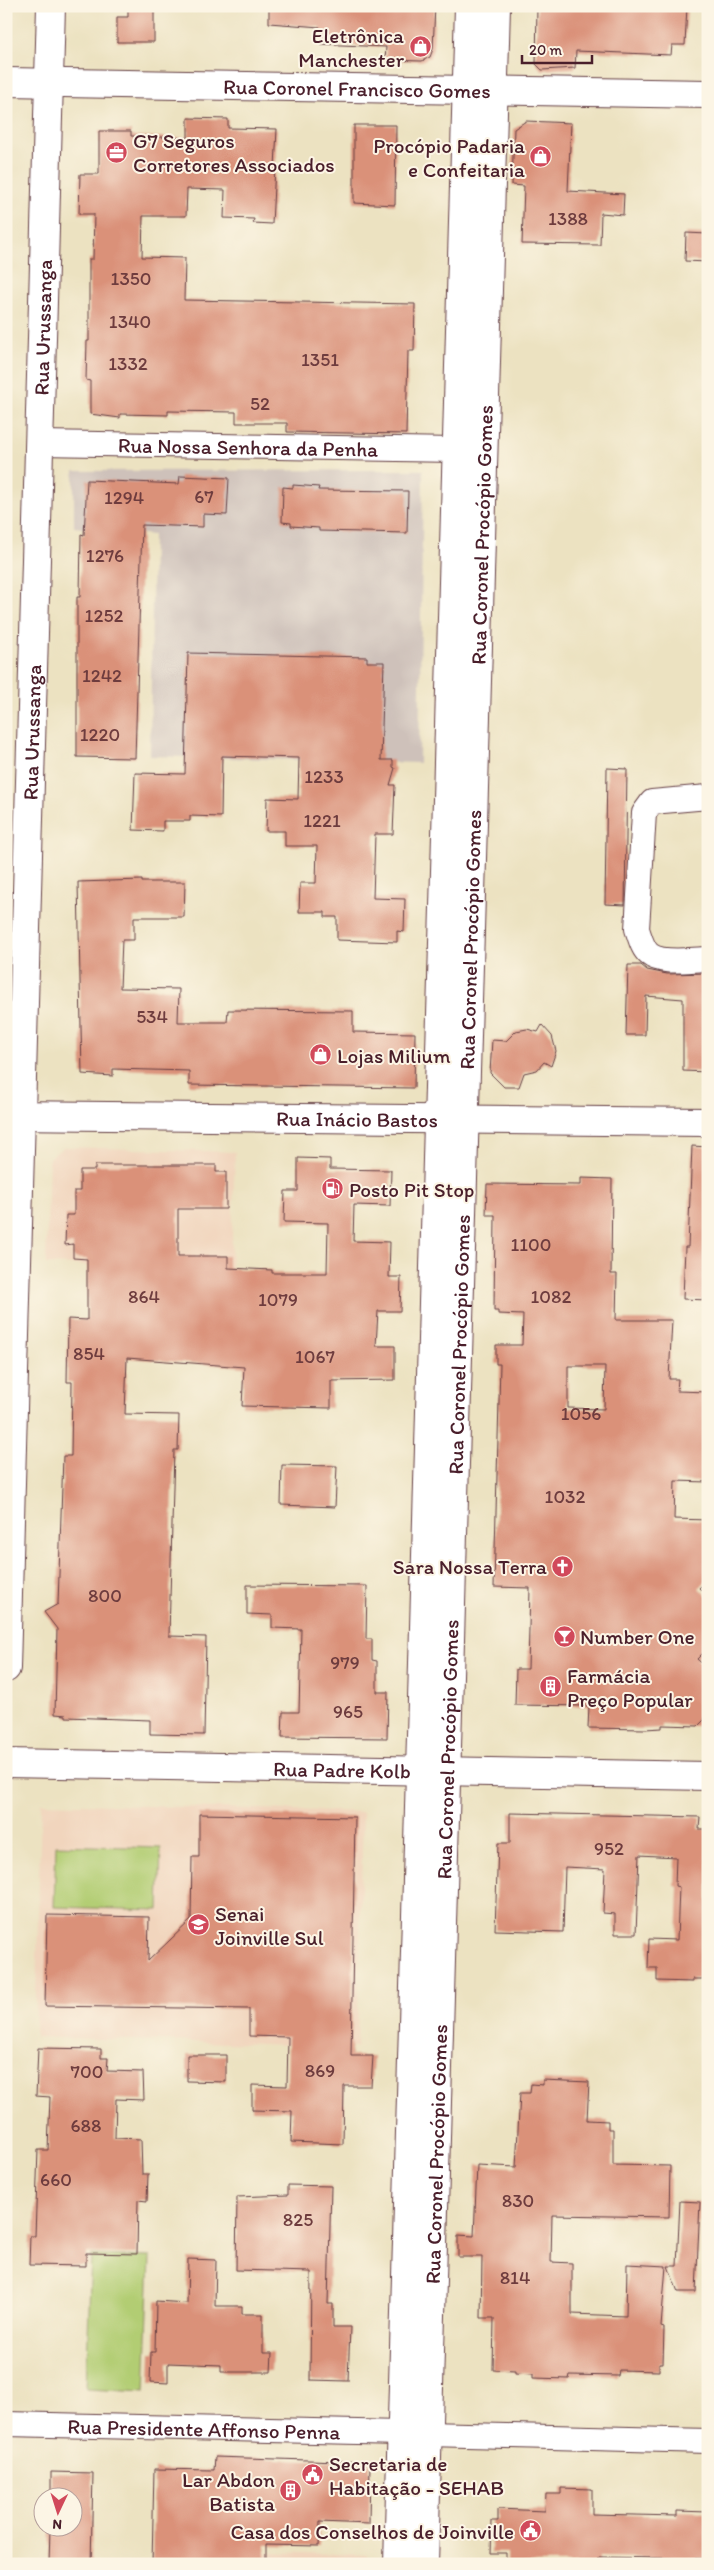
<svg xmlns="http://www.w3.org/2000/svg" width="714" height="2570" viewBox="0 0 714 2570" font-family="Itim,sans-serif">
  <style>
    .built { fill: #f1d5bd }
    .industrial { fill: #cec1ba }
    .green { fill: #b2cd73; stroke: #7e764f }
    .building { fill: #da9179; fill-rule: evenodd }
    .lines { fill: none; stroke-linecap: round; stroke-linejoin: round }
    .minor-casing { stroke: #623c42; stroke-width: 26 }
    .major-casing { stroke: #623c42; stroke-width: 30 }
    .minor { stroke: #fff; stroke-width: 24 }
    .major { stroke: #fff; stroke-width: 28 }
    .labels { text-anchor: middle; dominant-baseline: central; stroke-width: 4; stroke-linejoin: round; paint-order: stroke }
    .number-label { font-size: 19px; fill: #6e3c3e }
    .poi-label { font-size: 21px; fill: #4a1f2b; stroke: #fcf5e5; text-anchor: start }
    .street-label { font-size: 21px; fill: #4a1f2b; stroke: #fcf5e5 }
  </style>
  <rect width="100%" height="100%" fill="#fcf5e5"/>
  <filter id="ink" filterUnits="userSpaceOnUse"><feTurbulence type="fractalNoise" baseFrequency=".02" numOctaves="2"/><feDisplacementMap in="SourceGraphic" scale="10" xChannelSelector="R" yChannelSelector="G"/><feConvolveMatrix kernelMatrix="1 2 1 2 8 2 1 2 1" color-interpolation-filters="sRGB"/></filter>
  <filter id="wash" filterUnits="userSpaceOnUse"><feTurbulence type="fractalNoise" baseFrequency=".0096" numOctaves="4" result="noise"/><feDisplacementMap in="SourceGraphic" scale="20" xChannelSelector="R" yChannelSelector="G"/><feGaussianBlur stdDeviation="1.12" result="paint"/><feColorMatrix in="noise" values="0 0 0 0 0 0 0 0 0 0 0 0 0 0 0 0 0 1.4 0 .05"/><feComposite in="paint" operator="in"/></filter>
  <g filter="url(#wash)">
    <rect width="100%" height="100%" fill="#ece2c1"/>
    <path class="built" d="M 64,1147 L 235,1152 L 231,1270 L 46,1264 L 49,1158 Z
      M 41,1803 L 363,1812 L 357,2047 L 35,2037 Z
      M 266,2552 L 367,2555 L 367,2564 L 266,2564 Z"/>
    <path class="industrial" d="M 423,470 L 419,763 L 150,756 L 153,535 L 74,527 L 74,471 Z"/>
    <path class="green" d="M 56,1845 L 161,1848 L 159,1910 L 54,1907 Z
      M 91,2255 L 150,2257 L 145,2392 L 86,2389 Z"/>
    <g id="blocks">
      <path class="building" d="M 128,6 L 154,6 L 154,42 L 117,42 L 117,17 L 128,17 Z
        M 269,6 L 435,6 L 433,49 L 430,57 L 422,61 L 385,60 L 386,47 L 319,44 L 320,27 L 269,23 Z
        M 537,6 L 687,6 L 685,45 L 672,45 L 671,55 L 576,51 L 575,68 L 542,70 L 536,64 Z
        M 188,118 L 228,119 L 228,128 L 277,129 L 272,224 L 253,223 L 254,219 L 224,218 L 225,190 L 187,189 L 186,216 L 143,216 L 142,257 L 185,258 L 184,300 L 415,304 L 414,351 L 408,351 L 406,434 L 287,432 L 287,423 L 236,423 L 236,412 L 168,411 L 168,415 L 120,414 L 120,418 L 90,414 L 90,381 L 86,380 L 87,341 L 89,341 L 89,259 L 93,259 L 94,214 L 79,214 L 80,174 L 99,174 L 99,131 L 131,131 L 131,136 L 188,138 Z
        M 526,121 L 571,123 L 568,191 L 624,194 L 623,215 L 601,213 L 600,245 L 522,244 L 524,186 L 512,185 L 514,129 Z
        M 354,125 L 396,125 L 395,205 L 354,203 Z
        M 686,233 L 708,234 L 708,262 L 685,261 Z
        M 180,476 L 229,478 L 227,515 L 203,514 L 203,527 L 142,525 L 135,758 L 77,757 L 77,597 L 80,597 L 81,534 L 84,535 L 87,480 L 179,484 Z
        M 293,485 L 319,487 L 318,490 L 408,491 L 407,533 L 319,531 L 319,528 L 291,526 L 291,523 L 282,522 L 283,487 L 293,488 Z
        M 188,653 L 367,657 L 367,662 L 384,662 L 381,760 L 393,760 L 393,767 L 395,768 L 390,785 L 395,785 L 393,834 L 375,834 L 373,898 L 405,899 L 404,932 L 397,931 L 397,942 L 337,940 L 337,917 L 325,917 L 325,912 L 299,912 L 300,883 L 316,883 L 317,846 L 285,846 L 285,831 L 266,831 L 267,798 L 298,799 L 299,758 L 222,756 L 221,817 L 190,816 L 190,821 L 163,821 L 163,831 L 133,830 L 135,773 L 185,774 Z
        M 607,768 L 627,769 L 625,905 L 605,904 Z
        M 142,880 L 142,882 L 185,882 L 184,917 L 134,917 L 134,940 L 122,940 L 120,988 L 179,989 L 178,1022 L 227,1022 L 228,1010 L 353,1011 L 353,1032 L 415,1033 L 414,1088 L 189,1085 L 189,1071 L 113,1069 L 113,1076 L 82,1074 L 78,882 Z
        M 628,965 L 641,965 L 647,970 L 667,974 L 708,973 L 708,1072 L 683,1071 L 683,999 L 646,996 L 645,1035 L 626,1035 Z
        M 542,1025 L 552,1036 L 556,1051 L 551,1066 L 544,1062 L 537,1070 L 524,1073 L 519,1087 L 504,1087 L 490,1073 L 492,1040 L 506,1041 L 516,1031 L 527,1029 L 538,1032 Z
        M 692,1146 L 708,1147 L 708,1300 L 683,1299 L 685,1247 L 688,1247 Z
        M 298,1158 L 330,1159 L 330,1169 L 391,1170 L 390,1206 L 354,1205 L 353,1241 L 390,1242 L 389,1277 L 401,1277 L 400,1311 L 378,1311 L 376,1346 L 395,1346 L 395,1380 L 331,1381 L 331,1408 L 242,1406 L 244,1367 L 127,1358 L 125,1414 L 179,1415 L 178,1450 L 174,1450 L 169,1636 L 206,1637 L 204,1735 L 150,1734 L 150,1720 L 66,1717 L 66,1715 L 55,1714 L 57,1629 L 44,1612 L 58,1604 L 63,1456 L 71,1456 L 72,1382 L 67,1382 L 68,1319 L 87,1320 L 87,1259 L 73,1258 L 73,1244 L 65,1245 L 66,1215 L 74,1215 L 74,1191 L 80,1191 L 80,1170 L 95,1170 L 95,1165 L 216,1165 L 216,1172 L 226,1172 L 226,1209 L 178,1209 L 178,1256 L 228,1256 L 228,1268 L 272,1270 L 272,1273 L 327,1273 L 328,1223 L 284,1222 L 285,1191 L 298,1191 Z
        M 581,1178 L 612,1179 L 611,1274 L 617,1274 L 616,1320 L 672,1320 L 669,1379 L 678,1379 L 677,1391 L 708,1392 L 708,1482 L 675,1481 L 674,1519 L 708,1520 L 708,1579 L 699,1588 L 708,1597 L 707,1649 L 697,1659 L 707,1668 L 708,1704 L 705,1704 L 705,1719 L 698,1726 L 662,1725 L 662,1728 L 645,1729 L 588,1728 L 589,1706 L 515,1705 L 516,1669 L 528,1669 L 530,1588 L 494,1587 L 500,1364 L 496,1364 L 496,1345 L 522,1345 L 523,1315 L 498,1314 L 498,1311 L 494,1311 L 495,1215 L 486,1215 L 487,1184 L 581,1185 ZM 568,1366 L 605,1366 L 604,1409 L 568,1408 Z
        M 282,1465 L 337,1466 L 335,1507 L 281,1505 Z
        M 247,1585 L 367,1586 L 366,1639 L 372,1639 L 372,1660 L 377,1661 L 377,1692 L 388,1692 L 387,1738 L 282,1737 L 283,1712 L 299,1712 L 301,1629 L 272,1628 L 272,1615 L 247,1614 Z
        M 510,1813 L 700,1817 L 699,1829 L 708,1829 L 708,1979 L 693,1979 L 693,1982 L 657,1981 L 657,1968 L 648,1968 L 649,1939 L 677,1940 L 679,1887 L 675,1886 L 676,1857 L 639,1855 L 636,1934 L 615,1934 L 615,1914 L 603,1913 L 605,1869 L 565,1867 L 563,1932 L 495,1930 L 498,1843 L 510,1843 Z
        M 199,1814 L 355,1817 L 351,2056 L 373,2056 L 371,2086 L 344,2086 L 343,2144 L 291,2142 L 292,2111 L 252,2110 L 252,2085 L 287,2086 L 288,2037 L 249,2036 L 249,2009 L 45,2006 L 47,1915 L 149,1917 L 148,1961 L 191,1920 L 192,1857 L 199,1857 Z
        M 38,2048 L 101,2049 L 101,2058 L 108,2058 L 107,2071 L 143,2072 L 144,2100 L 116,2099 L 115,2138 L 141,2139 L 142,2174 L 148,2174 L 147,2201 L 138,2200 L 137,2254 L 86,2253 L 86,2266 L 29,2265 L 30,2236 L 35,2236 L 38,2150 L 48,2150 L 50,2097 L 36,2096 Z
        M 187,2055 L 226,2055 L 226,2082 L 187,2081 Z
        M 543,2080 L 589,2082 L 587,2120 L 608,2121 L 608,2129 L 613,2129 L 613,2165 L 670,2166 L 669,2217 L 552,2215 L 551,2262 L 572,2263 L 572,2314 L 626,2316 L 627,2264 L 666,2266 L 661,2327 L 664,2328 L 663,2363 L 659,2363 L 659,2371 L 619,2370 L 618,2376 L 570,2375 L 569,2379 L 533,2378 L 533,2374 L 515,2373 L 515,2371 L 493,2370 L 494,2318 L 481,2318 L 482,2257 L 458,2257 L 458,2235 L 474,2236 L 477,2165 L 516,2167 L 520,2093 L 530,2093 L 531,2084 L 543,2085 Z
        M 288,2185 L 331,2186 L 328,2304 L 333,2304 L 333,2327 L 350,2327 L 348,2381 L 310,2380 L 311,2272 L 236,2270 L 237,2197 L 288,2195 Z
        M 680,2201 L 700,2202 L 696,2292 L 678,2292 L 668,2266 L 677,2266 Z
        M 188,2259 L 216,2260 L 215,2306 L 242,2306 L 242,2314 L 263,2314 L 263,2353 L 272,2353 L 271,2372 L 221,2372 L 221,2365 L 168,2363 L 168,2383 L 150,2382 L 151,2352 L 155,2352 L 156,2301 L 187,2303 Z
        M 215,2457 L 370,2462 L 369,2524 L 320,2522 L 319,2546 L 266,2545 L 266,2564 L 152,2564 L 154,2469 L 214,2470 Z
        M 51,2472 L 93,2473 L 91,2564 L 49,2564 L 50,2528 L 72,2528 L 72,2498 L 51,2498 Z
        M 561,2488 L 592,2489 L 592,2514 L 677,2516 L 677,2511 L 708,2512 L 708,2559 L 599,2557 L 599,2564 L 506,2564 L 506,2553 L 491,2553 L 492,2521 L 498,2521 L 498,2509 L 545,2511 L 546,2494 L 561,2494 Z"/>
    </g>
  </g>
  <g filter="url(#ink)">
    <use href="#blocks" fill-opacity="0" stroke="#623c42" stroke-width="1"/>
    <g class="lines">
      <defs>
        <g id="minor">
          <path id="s1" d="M 40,443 L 456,450"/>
          <path d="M 708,797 L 652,802 L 644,813 L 637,929 C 640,937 642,948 649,954 C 662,965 691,959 708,959"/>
          <path id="s2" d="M 6,2424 L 401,2433"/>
          <path d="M 427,2434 L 708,2441"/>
        </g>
        <g id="major">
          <path id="s3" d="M 6,82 L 708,94"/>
          <path id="s4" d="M 6,1115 L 708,1122"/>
          <path id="s5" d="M 6,1668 L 51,6"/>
          <path id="s6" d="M 6,1763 L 708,1776"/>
          <path d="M 398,2564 L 469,6"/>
          <path id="s7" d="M 424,2564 L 496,6"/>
        </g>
      </defs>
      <use href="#minor" class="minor-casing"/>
      <use href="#major" class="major-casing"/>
      <use href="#minor" class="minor"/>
      <use href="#major" class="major"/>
    </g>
  </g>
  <defs>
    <symbol id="shop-disc" viewBox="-11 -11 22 22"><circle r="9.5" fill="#d1495b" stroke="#fcf5e5"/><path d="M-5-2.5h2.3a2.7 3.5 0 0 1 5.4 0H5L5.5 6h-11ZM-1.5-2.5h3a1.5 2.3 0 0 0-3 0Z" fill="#fff"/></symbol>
    <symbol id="office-disc" viewBox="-11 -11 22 22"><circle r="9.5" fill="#d1495b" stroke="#fcf5e5"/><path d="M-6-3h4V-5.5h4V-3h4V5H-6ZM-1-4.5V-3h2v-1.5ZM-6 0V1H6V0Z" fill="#fff"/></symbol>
    <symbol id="fuel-disc" viewBox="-11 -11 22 22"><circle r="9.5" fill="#d1495b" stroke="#fcf5e5"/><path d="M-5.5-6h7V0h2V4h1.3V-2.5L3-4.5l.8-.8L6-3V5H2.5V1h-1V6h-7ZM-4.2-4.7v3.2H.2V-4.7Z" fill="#fff"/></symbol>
    <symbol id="church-disc" viewBox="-11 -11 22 22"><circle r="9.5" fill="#d1495b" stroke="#fcf5e5"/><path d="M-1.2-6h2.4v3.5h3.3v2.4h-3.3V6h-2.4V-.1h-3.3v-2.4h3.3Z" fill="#fff"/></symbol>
    <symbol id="bar-disc" viewBox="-11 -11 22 22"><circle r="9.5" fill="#d1495b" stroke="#fcf5e5"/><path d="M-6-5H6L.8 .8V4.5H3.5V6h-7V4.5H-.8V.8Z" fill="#fff"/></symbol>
    <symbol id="building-disc" viewBox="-11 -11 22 22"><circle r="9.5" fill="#d1495b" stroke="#fcf5e5"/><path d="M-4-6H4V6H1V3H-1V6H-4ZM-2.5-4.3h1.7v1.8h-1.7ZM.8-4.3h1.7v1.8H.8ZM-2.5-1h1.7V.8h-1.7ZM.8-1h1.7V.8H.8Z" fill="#fff"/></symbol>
    <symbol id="university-disc" viewBox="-11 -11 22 22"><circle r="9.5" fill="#d1495b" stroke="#fcf5e5"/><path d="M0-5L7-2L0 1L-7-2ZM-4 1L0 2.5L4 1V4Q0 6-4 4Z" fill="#fff"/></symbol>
    <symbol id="civic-disc" viewBox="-11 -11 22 22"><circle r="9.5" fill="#d1495b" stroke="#fcf5e5"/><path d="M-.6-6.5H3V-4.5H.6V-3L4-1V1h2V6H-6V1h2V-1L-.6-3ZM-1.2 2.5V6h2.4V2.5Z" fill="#fff"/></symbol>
  </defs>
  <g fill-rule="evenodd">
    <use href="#shop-disc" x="408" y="34" width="25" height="25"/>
    <use href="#office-disc" x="104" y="140" width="25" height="25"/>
    <use href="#shop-disc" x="528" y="144" width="25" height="25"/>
    <use href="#shop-disc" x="308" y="1042" width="25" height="25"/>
    <use href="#fuel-disc" x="320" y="1176" width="25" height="25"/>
    <use href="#church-disc" x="550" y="1554" width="25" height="25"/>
    <use href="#bar-disc" x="552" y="1624" width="25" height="25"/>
    <use href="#building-disc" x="538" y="1674" width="25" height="25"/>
    <use href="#university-disc" x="186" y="1912" width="25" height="25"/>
    <use href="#civic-disc" x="300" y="2462" width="25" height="25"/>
    <use href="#building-disc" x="278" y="2478" width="25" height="25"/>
    <use href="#civic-disc" x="518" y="2518" width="25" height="25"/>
  </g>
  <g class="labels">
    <g class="number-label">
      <text x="568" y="218">1388</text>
      <text x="131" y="278">1350</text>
      <text x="130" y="321">1340</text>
      <text x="320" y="359">1351</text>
      <text x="128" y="363">1332</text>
      <text x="260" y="403">52</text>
      <text x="204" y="496">67</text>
      <text x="124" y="497">1294</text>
      <text x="105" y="555">1276</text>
      <text x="104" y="615">1252</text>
      <text x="102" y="675">1242</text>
      <text x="100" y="734">1220</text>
      <text x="324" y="776">1233</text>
      <text x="322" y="820">1221</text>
      <text x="152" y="1016">534</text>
      <text x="531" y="1244">1100</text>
      <text x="144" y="1296">864</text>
      <text x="551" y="1296">1082</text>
      <text x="278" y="1299">1079</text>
      <text x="89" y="1353">854</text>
      <text x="315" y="1356">1067</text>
      <text x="581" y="1413">1056</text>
      <text x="565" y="1496">1032</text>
      <text x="105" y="1595">800</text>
      <text x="345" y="1662">979</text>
      <text x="348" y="1711">965</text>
      <text x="609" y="1848">952</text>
      <text x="320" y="2070">869</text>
      <text x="87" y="2071">700</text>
      <text x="86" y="2125">688</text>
      <text x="56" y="2179">660</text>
      <text x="518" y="2200">830</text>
      <text x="298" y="2219">825</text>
      <text x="515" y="2277">814</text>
    </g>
    <g class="poi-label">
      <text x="404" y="35" text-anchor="end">Eletrônica<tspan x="404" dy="24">Manchester</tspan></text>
      <text x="133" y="140">G7 Seguros<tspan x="133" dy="24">Corretores Associados</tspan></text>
      <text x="525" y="145" text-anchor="end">Procópio Padaria<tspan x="525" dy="24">e Confeitaria</tspan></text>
      <text x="337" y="1055">Lojas Milium</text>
      <text x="349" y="1189">Posto Pit Stop</text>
      <text x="547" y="1566" text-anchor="end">Sara Nossa Terra</text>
      <text x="580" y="1636">Number One</text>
      <text x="567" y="1675">Farmácia<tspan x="567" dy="24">Preço Popular</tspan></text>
      <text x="215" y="1913">Senai<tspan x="215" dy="24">Joinville Sul</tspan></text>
      <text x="329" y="2463">Secretaria de<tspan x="329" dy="24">Habitação - SEHAB</tspan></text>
      <text x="275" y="2479" text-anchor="end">Lar Abdon<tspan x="275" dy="24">Batista</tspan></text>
      <text x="514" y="2531" text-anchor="end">Casa dos Conselhos de Joinville</text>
    </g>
    <g class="street-label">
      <text stroke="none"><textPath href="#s3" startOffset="351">Rua Coronel Francisco Gomes</textPath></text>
      <text stroke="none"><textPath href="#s5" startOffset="1341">Rua Urussanga</textPath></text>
      <text stroke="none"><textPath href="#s1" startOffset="208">Rua Nossa Senhora da Penha</textPath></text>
      <text stroke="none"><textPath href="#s7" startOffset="2030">Rua Coronel Procópio Gomes</textPath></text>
      <text stroke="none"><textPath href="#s5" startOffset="936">Rua Urussanga</textPath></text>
      <text stroke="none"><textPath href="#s7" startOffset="1625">Rua Coronel Procópio Gomes</textPath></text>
      <text stroke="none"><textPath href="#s4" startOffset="351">Rua Inácio Bastos</textPath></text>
      <text stroke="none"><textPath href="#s7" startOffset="1220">Rua Coronel Procópio Gomes</textPath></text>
      <text stroke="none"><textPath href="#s7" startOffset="815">Rua Coronel Procópio Gomes</textPath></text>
      <text stroke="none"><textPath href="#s6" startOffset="336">Rua Padre Kolb</textPath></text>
      <text stroke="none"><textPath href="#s7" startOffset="410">Rua Coronel Procópio Gomes</textPath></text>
      <text stroke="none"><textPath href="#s2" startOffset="198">Rua Presidente Affonso Penna</textPath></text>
    </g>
  </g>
  <rect width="714" height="2570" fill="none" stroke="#fcf5e5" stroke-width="25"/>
  <g transform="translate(58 2512) rotate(184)"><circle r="24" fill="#fcf5e5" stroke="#b59f9b"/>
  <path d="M0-4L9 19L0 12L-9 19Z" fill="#d1495b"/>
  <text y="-8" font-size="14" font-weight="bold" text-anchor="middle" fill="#4a1f2b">N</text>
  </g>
  <path d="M522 55v8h70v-8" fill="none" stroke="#4a1f2b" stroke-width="2.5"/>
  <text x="529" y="55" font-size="15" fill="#4a1f2b" stroke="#fcf5e5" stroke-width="4" paint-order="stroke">20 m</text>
</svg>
